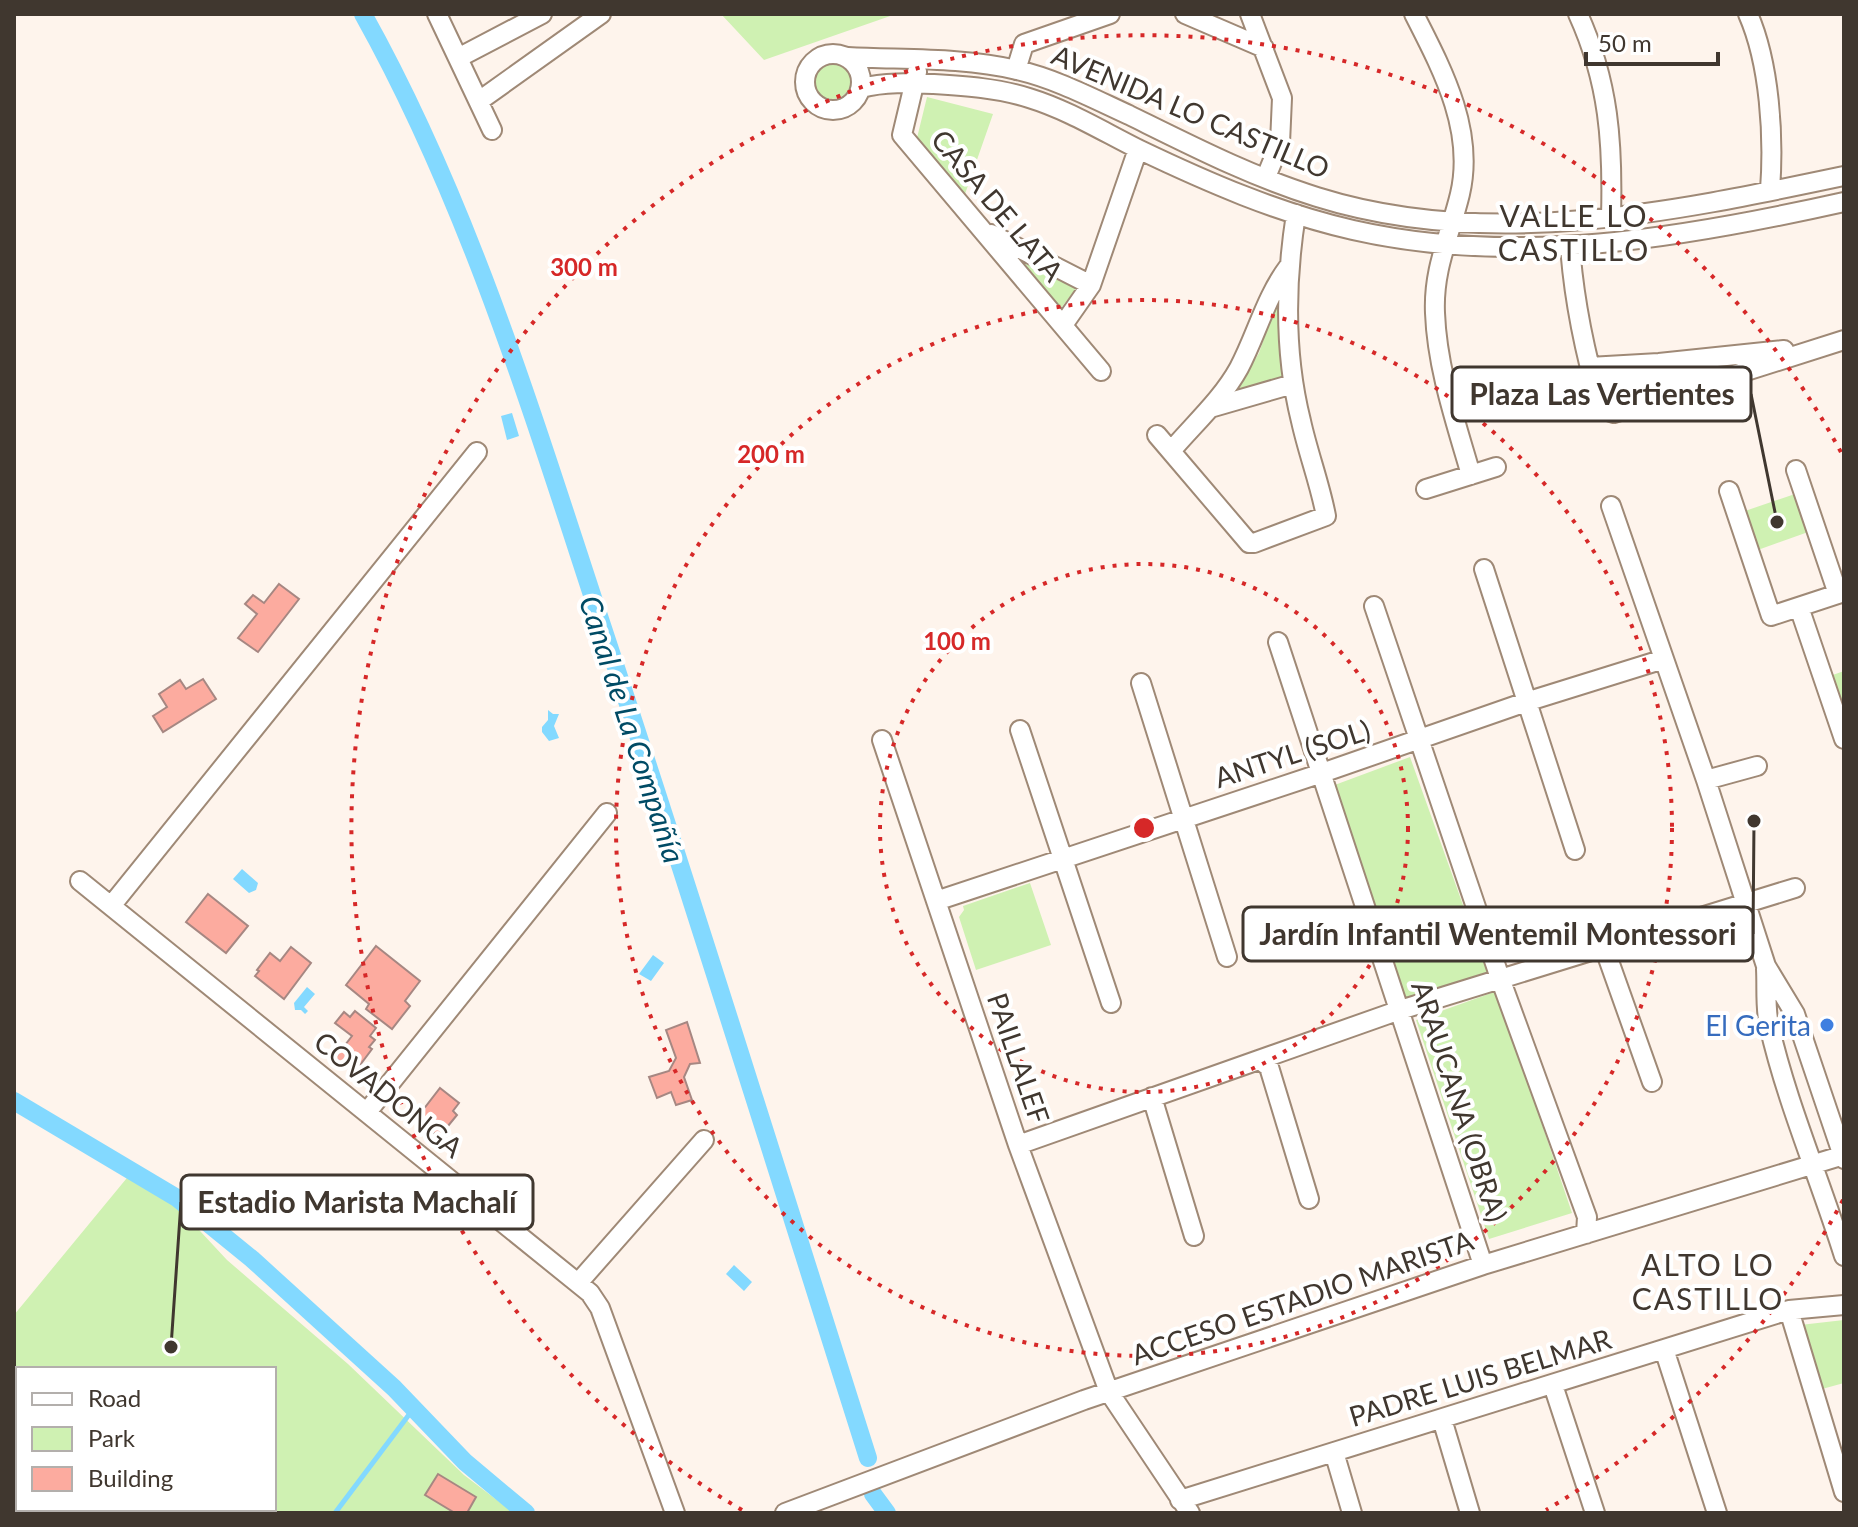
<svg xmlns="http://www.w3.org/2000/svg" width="1858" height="1527" viewBox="0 0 1858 1527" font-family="Lato,sans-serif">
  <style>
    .green { fill: #cff1b2; fill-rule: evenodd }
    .water { fill: #83d9ff }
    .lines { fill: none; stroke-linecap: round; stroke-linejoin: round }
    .stream { stroke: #83d9ff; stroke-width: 5 }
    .canal { stroke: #83d9ff; stroke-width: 18 }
    .building { fill: #fcab9f; stroke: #a68782; stroke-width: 2 }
    .street-casing { stroke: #9f8976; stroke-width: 22 }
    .street { stroke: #fff; stroke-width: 18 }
    .ring { fill: none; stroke: #d62828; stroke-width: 4; stroke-dasharray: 4 8 }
    .shop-dot { fill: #3f7fe0; stroke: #fff; stroke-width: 3 }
    .labels { text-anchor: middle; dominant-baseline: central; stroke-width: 8; stroke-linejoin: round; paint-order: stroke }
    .street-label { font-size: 28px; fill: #40372f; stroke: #fff }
    .shop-label { font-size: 28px; fill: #366cbe; stroke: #fff; text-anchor: end }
    .neighbourhood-label { font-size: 30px; letter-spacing: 2px; fill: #40372f; stroke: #fff }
    .water-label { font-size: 30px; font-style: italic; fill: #004b65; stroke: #fff }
    .centre { fill: #d62828; stroke: #fff; stroke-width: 4 }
    .ring-label { font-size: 24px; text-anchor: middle; font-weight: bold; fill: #d62828; stroke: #fff; stroke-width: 8; stroke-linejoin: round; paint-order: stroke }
    .leader { fill: none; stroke: #40372f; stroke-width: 3 }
    .callout-dot { fill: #40372f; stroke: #fff; stroke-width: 3 }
    .callout { fill: #fff; stroke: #40372f; stroke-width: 3 }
    .callout-label { font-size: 30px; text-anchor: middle; font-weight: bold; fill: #40372f }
  </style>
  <rect width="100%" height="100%" fill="#fef4ec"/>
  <path class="green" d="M 721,14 L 896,14 L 764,60 Z
    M813 80a19 19 0 1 1 38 0a19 19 0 1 1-38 0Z
    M 927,97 L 993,114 L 965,194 L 916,142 Z
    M 1015,254 L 1078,286 L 1061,308 Z
    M 1279,294 L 1285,379 L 1235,392 L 1259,353 Z
    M 1767,358 L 1616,406 L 1609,403 L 1595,371 Z
    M 1798,493 L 1811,531 L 1755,551 L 1742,512 Z
    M 1844,671 L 1844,714 L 1827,677 Z
    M 1410,757 L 1487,972 L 1404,1000 L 1332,786 Z
    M 1030,883 L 1051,945 L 976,970 L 959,917 L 964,910 L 963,906 Z
    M 1497,991 L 1572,1213 L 1489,1239 L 1416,1020 Z
    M 131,1173 L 174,1203 L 227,1260 L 348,1364 L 464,1475 L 514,1513 L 14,1513 L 14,1315 ZM 18,1369 L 274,1369 L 274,1509 L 18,1509 Z
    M 1844,1320 L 1844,1383 L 1822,1389 L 1800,1325 Z"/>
  <path class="water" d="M 512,413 L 519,436 L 507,440 L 501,416 Z
    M 548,710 L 553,714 L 559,714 L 554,726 L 559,738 L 549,741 L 542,732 L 542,727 L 548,720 Z
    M 242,869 L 258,883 L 256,890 L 249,893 L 233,879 Z
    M 653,955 L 664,963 L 651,981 L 639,974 Z
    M 307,987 L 315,994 L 304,1007 L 308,1011 L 305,1014 L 301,1010 L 295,1010 L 294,1003 Z
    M 734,1265 L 752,1282 L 744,1291 L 726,1274 Z"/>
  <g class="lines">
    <path class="stream" d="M 335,1513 L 414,1408"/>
    <path class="canal" d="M 363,14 C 467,200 530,406 596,607 C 690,890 778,1174 868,1458
      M 14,1101 L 177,1198 L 252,1259 L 394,1388 L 465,1462 L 526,1513
      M 873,1494 L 887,1513"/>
  </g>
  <path class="building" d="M 279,584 L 299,599 L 258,652 L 238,638 L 257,614 L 245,604 L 253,595 L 264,603 Z
    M 203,679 L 216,699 L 163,732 L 153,716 L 167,707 L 159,694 L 180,680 L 186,689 Z
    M 208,894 L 248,926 L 226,953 L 186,922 Z
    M 376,946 L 420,981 L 405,1001 L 410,1006 L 392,1029 L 366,1009 L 369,1004 L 346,985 Z
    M 291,947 L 311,963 L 284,999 L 255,976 L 259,971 L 257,970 L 270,953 L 280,961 Z
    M 355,1011 L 376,1028 L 370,1036 L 375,1040 L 369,1047 L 372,1049 L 354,1073 L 335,1058 L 352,1036 L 335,1023 L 344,1012 L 350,1017 Z
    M 687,1022 L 700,1063 L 690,1064 L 684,1077 L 692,1100 L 676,1105 L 671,1092 L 657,1098 L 649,1077 L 669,1071 L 676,1058 L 666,1030 Z
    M 440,1088 L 459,1103 L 453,1111 L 457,1115 L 439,1137 L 416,1119 Z
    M 438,1474 L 476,1497 L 467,1513 L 455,1513 L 425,1495 Z"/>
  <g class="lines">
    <defs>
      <path id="street" d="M 437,14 L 492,130
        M 1185,14 L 1264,48
        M 1250,14 L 1282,98 L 1280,143 L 1266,177
        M 1414,14 C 1442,69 1475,130 1460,194 C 1450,236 1433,268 1435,313 C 1437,368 1456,423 1471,475
        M 1578,14 C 1609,82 1613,143 1611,217
        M 1748,14 C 1770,64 1774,137 1770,190
        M805 82a28 28 0 1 1 56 0a28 28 0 1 1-56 0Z
        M 848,57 C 903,60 962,57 1017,70 C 1056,79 1092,98 1129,115 C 1190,145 1252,177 1317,197 C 1489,251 1673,212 1844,176
        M 458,58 L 542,14
        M 1016,70 L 1024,44 L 1110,14
        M 917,72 L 902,135 L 1101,371
        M 861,88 C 885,82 909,83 933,84 C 965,86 998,88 1029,98 C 1068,110 1102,131 1138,149 C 1207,182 1278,213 1353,230 C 1516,267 1683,238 1844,202
        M 479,101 L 601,14
        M 991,234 L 1091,285
        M 1570,246 C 1574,302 1584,350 1600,405 L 1605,410 L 1614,413 L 1844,340
        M 1063,325 L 1091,285 L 1138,149
        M 1589,367 L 1659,363 L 1784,350
        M 1210,408 L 1293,384
        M 1157,435 L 1249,543 L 1254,543 L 1326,516 C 1320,484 1308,453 1301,421 C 1284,353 1285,284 1296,214
        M 1171,451 C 1194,424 1222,399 1239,368 C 1257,334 1265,298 1289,266
        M 1796,470 L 1838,594
        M 1426,489 L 1496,467
        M 1729,491 L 1771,616 L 1844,592
        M 1611,506 L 1706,780 L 1766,966 L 1795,1014 L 1844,1159
        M 1484,569 L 1575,850
        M 1374,606 L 1500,978 L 1587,1217 L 1586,1234
        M 1799,607 L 1844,739
        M 1278,642 L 1483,1265
        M 1141,683 L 1227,957
        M 1020,730 L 1111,1003
        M 882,740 L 1018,1145 L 1109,1392 L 1190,1513
        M 1706,780 L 1757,766
        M 80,881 L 590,1293 L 600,1308 L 675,1513
        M 936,901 L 1322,773 L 1526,702 L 1664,659
        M 111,906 L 477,452
        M 1604,947 L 1652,1082
        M 1766,969 C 1767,987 1765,1007 1769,1025 C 1787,1104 1820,1179 1844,1256
        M 1260,1060 L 1269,1067 L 1309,1199
        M 1152,1097 L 1194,1236
        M 367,1112 L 607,813
        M 1018,1145 L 1400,1010 L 1795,888
        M 578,1283 L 704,1140
        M 1789,1310 L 1844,1492
        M 1664,1349 L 1717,1513
        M 1553,1385 L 1595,1513
        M 1442,1419 L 1470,1513
        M 1334,1452 L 1352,1513
        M 1180,1500 L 1789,1310 L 1844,1305
        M 785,1513 L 1084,1400 L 1483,1265 L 1844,1155"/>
    </defs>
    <use href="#street" class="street-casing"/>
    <use href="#street" class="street"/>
  </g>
  <g class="ring">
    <circle cx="1144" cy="828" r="264"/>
    <circle cx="1144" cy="828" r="528"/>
    <path d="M1843 1200A792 792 0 0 1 1546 1510M742 1510A792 792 0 1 1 1843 456"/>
  </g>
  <circle class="shop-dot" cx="1827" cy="1025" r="8"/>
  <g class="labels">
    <g class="street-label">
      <text transform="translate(1191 111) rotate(23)">AVENIDA LO CASTILLO</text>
      <text transform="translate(998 205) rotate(50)">CASA DE LATA</text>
      <text transform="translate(1292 753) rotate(-18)">ANTYL (SOL)</text>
      <text transform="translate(1019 1058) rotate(71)">PAILLALEF</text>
      <text transform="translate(389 1094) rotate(39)">COVADONGA</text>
      <text transform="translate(1460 1101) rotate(72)">ARAUCANA (OBRA)</text>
      <text transform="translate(1302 1297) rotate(-19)">ACCESO ESTADIO MARISTA</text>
      <text transform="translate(1480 1377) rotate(-17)">PADRE LUIS BELMAR</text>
    </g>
    <g class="shop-label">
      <text x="1811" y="1025">El Gerita</text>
    </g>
    <g class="neighbourhood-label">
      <text x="1574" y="215">VALLE LO<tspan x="1574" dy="34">CASTILLO</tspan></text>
      <text x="1708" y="1264">ALTO LO<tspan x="1708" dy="34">CASTILLO</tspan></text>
    </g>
    <g class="water-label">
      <text transform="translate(633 729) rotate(72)">Canal de La Compañía</text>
    </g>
  </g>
  <circle cx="1144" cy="828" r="12" class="centre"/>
  <g class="ring-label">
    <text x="584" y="276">300 m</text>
    <text x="771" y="463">200 m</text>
    <text x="957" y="650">100 m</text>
  </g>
  <path class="leader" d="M1777 522L1751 394M1754 821L1753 934M171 1347L181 1202"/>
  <g class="callout-dot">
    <circle cx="1777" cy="522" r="8"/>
    <circle cx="1754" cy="821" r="8"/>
    <circle cx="171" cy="1347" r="8"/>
  </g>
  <g class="callout">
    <rect x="1452" y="367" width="299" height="54" rx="8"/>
    <rect x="1243" y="907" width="510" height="54" rx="8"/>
    <rect x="181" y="1175" width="352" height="54" rx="8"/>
  </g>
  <g class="callout-label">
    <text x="1602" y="405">Plaza Las Vertientes</text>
    <text x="1498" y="945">Jardín Infantil Wentemil Montessori</text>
    <text x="357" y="1213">Estadio Marista Machalí</text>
  </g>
  <rect width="1858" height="1527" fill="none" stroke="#40372f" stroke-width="32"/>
  <rect x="16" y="1367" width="260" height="144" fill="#ffffff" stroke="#b3afac" stroke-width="2"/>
  <rect x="32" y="1393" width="40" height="12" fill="#ffffff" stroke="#b3afac" stroke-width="2"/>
  <text x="88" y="1407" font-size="24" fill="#40372f">Road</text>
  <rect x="32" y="1427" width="40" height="24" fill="#cff1b2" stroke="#b3afac" stroke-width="2"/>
  <text x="88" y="1447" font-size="24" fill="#40372f">Park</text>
  <rect x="32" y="1467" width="40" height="24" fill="#fcab9f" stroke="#b3afac" stroke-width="2"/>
  <text x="88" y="1487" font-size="24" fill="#40372f">Building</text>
  <path d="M1586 52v12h132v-12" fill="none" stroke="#40372f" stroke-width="4"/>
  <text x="1598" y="52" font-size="24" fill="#40372f" stroke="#ffffff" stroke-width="6" paint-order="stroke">50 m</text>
</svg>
